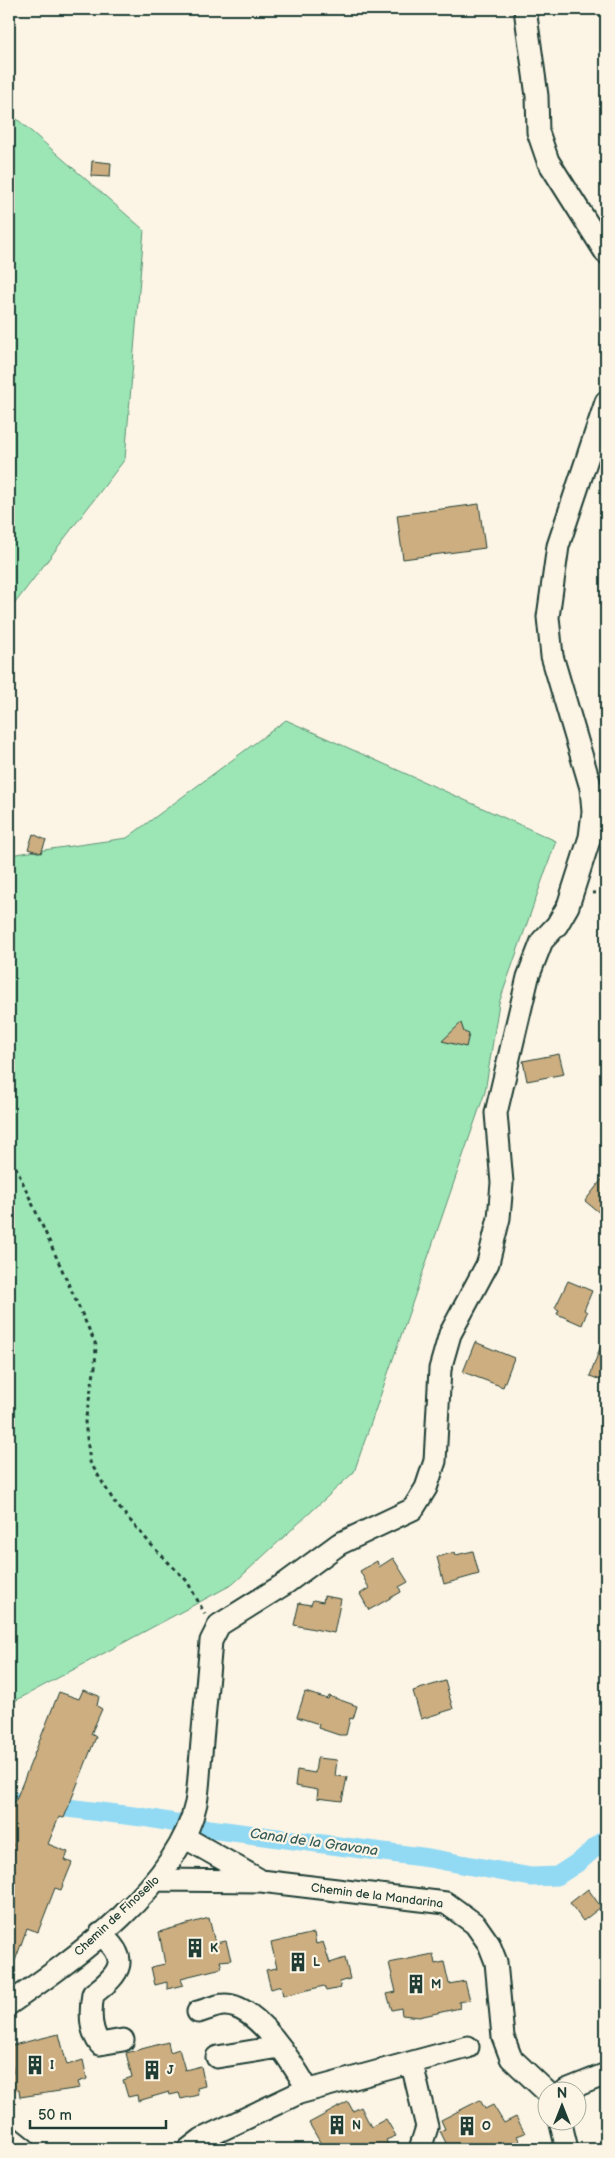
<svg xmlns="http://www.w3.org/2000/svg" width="615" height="2158" viewBox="0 0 615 2158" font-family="'Balsamiq Sans',sans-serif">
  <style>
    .green { fill: #9ce6b6; stroke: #5e9275 }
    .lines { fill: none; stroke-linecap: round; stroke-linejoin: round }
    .canal { stroke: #92d9f4; stroke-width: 19 }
    .building { fill: #cdae81; stroke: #1f3d34 }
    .minor-casing { stroke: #1f3d34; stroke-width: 25 }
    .path { stroke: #1f3d34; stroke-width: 3; stroke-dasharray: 4 4; stroke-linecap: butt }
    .minor { stroke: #fcf5e5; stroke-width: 21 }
    .labels { text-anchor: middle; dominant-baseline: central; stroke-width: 4.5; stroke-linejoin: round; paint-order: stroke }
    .street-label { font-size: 12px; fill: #1f3d34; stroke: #fcf5e5 }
    .poi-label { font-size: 12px; font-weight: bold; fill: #1f3d34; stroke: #fcf5e5; text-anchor: start }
    .water-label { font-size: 14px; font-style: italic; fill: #365c5a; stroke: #fcf5e5 }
  </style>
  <rect width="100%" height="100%" fill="#fcf5e5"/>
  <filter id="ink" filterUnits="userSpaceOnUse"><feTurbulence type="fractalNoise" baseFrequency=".02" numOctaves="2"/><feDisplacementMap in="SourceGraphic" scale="10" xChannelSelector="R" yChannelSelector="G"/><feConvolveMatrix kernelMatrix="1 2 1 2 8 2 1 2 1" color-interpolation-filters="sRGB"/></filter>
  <g filter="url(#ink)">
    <path class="green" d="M 9,112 L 144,230 L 125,459 L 9,611 Z
      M 286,720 L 556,841 L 499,1003 L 485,1092 L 354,1472 L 233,1584 L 13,1702 L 9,1701 L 9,855 L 127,838 Z"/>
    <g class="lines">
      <path class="canal" d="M 9,1801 L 142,1817 L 210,1829 L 429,1858 L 531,1877 L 557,1876 L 580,1861 L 606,1838"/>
    </g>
    <path class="building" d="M 92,161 L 111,163 L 110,177 L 91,176 Z
      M 479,504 L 485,548 L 403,559 L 397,515 Z
      M 33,834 L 46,840 L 41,853 L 28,849 Z
      M 461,1023 L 464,1032 L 469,1034 L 466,1047 L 442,1041 Z
      M 559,1054 L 564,1074 L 527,1081 L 523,1061 Z
      M 606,1174 L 606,1218 L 585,1201 Z
      M 568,1281 L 592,1291 L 584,1310 L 587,1312 L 582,1325 L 557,1314 L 559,1310 L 555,1308 Z
      M 604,1337 L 606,1338 L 606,1382 L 590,1376 Z
      M 475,1342 L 514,1358 L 503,1387 L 463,1372 Z
      M 473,1551 L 479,1574 L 444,1584 L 437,1557 L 455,1552 L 456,1555 Z
      M 393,1558 L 408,1582 L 399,1587 L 401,1592 L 369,1610 L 360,1594 L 369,1588 L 360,1571 L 377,1561 L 379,1567 Z
      M 324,1596 L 341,1599 L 334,1633 L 294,1625 L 299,1603 L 311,1605 L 313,1600 L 323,1602 Z
      M 445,1681 L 453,1709 L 421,1719 L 413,1691 Z
      M 83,1690 L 99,1696 L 97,1706 L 102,1709 L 91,1734 L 96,1737 L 64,1818 L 59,1817 L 48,1844 L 68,1852 L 65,1860 L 72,1863 L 61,1890 L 55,1888 L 38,1932 L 27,1928 L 11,1972 L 9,1972 L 9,1857 L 13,1844 L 9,1842 L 9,1803 L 15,1802 L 59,1692 L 79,1699 Z
      M 305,1692 L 328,1699 L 329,1696 L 357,1706 L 353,1719 L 350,1718 L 346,1735 L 339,1735 L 318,1728 L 319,1724 L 297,1717 Z
      M 317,1758 L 337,1760 L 335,1776 L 347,1777 L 342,1801 L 317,1798 L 318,1790 L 295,1786 L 297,1770 L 315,1773 Z
      M 588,1889 L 601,1907 L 583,1921 L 570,1903 Z
      M 209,1918 L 215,1943 L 226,1941 L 231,1960 L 220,1961 L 222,1968 L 181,1978 L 183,1985 L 167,1989 L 167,1982 L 155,1985 L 151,1967 L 165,1964 L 159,1932 Z
      M 314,1933 L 316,1944 L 323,1942 L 330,1963 L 345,1958 L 350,1979 L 339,1982 L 341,1988 L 326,1991 L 324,1986 L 283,1996 L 281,1986 L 271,1989 L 266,1970 L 277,1968 L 271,1943 Z
      M 433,1954 L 435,1964 L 444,1962 L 449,1984 L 465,1981 L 470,2000 L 459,2002 L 460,2008 L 419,2017 L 402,2015 L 401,2008 L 392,2010 L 387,1994 L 396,1992 L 389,1963 Z
      M 59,2034 L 67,2065 L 83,2060 L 87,2079 L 78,2082 L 80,2088 L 20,2097 L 19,2090 L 9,2092 L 9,2074 L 13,2073 L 9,2046 Z
      M 168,2042 L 170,2052 L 179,2049 L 185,2070 L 201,2066 L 205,2086 L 197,2088 L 198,2095 L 181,2099 L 179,2093 L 170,2095 L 169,2092 L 138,2101 L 137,2095 L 128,2097 L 123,2080 L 132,2077 L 126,2053 Z
      M 480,2100 L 485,2109 L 493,2105 L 504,2123 L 516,2117 L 525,2133 L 517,2136 L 520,2142 L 506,2149 L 449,2149 L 440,2131 L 445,2129 L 441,2120 Z
      M 348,2102 L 353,2111 L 361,2107 L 371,2127 L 386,2119 L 396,2136 L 386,2140 L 390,2149 L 324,2149 L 309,2123 Z"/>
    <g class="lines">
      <defs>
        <path id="minor" d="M 525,9 L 537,96 L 538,132 L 548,161 L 606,253
          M 184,1837 L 258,1879
          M 157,1880 L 261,1881 L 446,1903 L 475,1924 L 489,1944 L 496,1962 L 503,2037 L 511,2058 L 548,2093
          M 100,1934 C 131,1959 121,1973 93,1994 C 90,2011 90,2031 100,2044 L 123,2040
          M 9,2004 C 74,1959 179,1885 196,1803 C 199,1787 199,1770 201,1754 C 204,1716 208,1678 211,1641 L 219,1625 L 286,1583 L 339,1544 L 413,1509 L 426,1488 L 435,1461 L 440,1369 L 450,1334 L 488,1263 L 499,1218 L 502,1183 L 496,1113 L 528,977 L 542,941 L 557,925 L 568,906 L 590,837 L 593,812 L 591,788 L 552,656 L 548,617 L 558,546 L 606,402
          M 198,2012 C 206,2010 216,2005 224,2005 C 257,2004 293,2064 308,2090
          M 217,2057 L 279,2047
          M 412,2064 L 427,2127 L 420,2149
          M 566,2090 L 606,2074
          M 560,2120 L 567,2149
          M 9,2137 L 24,2149
          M 189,2149 L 202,2139 L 299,2093 L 468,2047"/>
      </defs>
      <use href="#minor" class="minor-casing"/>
      <path class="path" d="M 592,893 L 606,892
        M 9,1152 L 96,1345 L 95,1367 L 85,1422 L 90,1462 L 115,1503 L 155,1549 L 187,1581 L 205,1614"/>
      <use href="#minor" class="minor"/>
    </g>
  </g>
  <defs>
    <symbol id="building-bare" viewBox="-9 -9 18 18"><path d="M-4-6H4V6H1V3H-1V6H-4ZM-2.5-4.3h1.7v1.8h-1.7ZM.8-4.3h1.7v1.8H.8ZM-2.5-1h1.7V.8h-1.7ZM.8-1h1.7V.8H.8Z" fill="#1f3d34" stroke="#fcf5e5" stroke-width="2.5" paint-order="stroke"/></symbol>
  </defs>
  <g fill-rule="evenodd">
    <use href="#building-bare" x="181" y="1934" width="28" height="28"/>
    <use href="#building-bare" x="284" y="1948" width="28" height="28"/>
    <use href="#building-bare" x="402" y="1970" width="28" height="28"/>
    <use href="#building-bare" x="21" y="2051" width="28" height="28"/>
    <use href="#building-bare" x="138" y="2056" width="28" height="28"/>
    <use href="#building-bare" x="323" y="2111" width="28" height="28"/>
    <use href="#building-bare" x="453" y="2112" width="28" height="28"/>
  </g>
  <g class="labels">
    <g class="street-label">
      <text transform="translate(377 1896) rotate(7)">Chemin de la Mandarina</text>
      <text transform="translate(117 1916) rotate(-43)">Chemin de Finosello</text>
    </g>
    <g class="poi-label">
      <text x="210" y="1948">K</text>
      <text x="313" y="1962">L</text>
      <text x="431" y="1984">M</text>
      <text x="50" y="2065">I</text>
      <text x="167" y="2070">J</text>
      <text x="352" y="2125">N</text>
      <text x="482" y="2126">O</text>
    </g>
    <g class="water-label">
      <text transform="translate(314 1842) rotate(8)">Canal de la Gravona</text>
    </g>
  </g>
  <rect width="615" height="2158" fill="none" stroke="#fcf5e5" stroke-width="30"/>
  <rect x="15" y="15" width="585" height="2128" fill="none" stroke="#1f3d34" stroke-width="2" filter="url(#ink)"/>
  <g transform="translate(562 2106)"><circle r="24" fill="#fcf5e5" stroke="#a4ab9e"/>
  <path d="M0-4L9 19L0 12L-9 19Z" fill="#1f3d34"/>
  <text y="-8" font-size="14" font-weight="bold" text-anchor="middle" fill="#1f3d34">N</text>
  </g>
  <path d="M30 2120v8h136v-8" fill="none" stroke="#1f3d34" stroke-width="2.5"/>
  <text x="38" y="2120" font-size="15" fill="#1f3d34" stroke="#fcf5e5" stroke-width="4" paint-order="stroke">50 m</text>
</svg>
